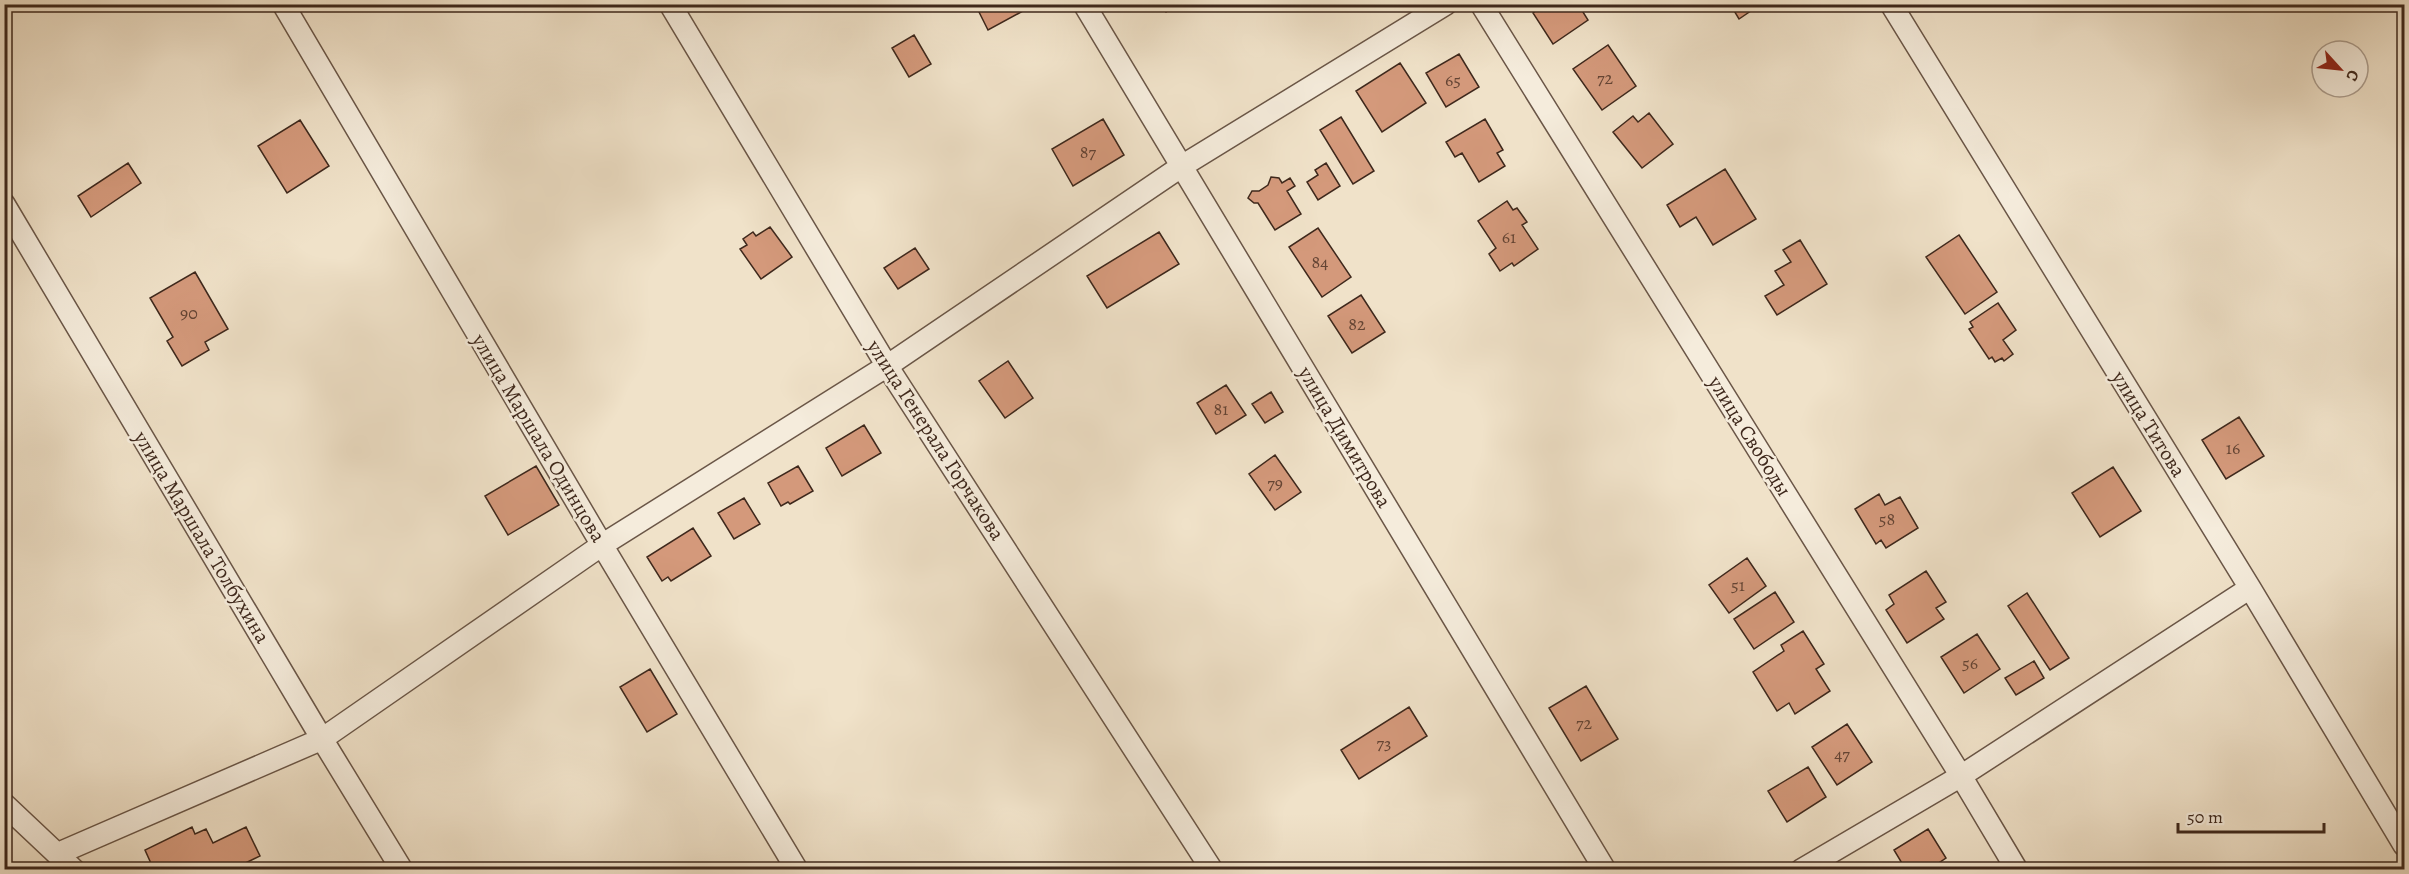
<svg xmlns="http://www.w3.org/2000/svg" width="2409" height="874" viewBox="0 0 2409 874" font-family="Alegreya,serif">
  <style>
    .building { fill: #d4997b; stroke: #3e281c; stroke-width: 1.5 }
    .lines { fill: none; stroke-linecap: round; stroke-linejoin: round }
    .minor-casing { stroke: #6a5647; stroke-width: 24 }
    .minor { stroke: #f5ecdc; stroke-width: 21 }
    .labels { text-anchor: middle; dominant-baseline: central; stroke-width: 5; stroke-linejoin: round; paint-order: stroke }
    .number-label { font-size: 18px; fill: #644434 }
    .street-label { font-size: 21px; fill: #3e281c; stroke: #f5ecdc }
  </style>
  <rect width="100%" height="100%" fill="#f0e2c9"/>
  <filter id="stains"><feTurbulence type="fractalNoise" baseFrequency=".00333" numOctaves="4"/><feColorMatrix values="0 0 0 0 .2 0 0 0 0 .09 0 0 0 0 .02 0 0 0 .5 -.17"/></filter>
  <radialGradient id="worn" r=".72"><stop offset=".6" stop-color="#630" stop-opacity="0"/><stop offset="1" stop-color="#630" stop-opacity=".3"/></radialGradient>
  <path class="building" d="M 975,4 L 1019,4 L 1023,11 L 988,30 Z
    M 1161,4 L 1178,4 L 1166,12 Z
    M 1545,4 L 1578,4 L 1588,20 L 1553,44 L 1533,13 Z
    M 1730,4 L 1761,4 L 1739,19 Z
    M 914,35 L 931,64 L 909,77 L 892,48 Z
    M 1608,45 L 1636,86 L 1602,110 L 1573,69 Z
    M 1459,54 L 1479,87 L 1446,107 L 1426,73 Z
    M 1400,63 L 1426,103 L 1382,132 L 1356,91 Z
    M 1649,113 L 1673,144 L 1642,168 L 1613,132 L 1633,116 L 1638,122 Z
    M 1341,117 L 1374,171 L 1353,184 L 1320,130 Z
    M 1103,119 L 1124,155 L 1073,186 L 1052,149 Z
    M 1485,119 L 1503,150 L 1497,153 L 1505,166 L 1479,182 L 1462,153 L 1455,157 L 1446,142 Z
    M 300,120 L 329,166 L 287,193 L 258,146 Z
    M 128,163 L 141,183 L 91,217 L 78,196 Z
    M 1326,163 L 1340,186 L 1318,200 L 1307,182 L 1318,175 L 1315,170 Z
    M 1725,169 L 1756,219 L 1713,245 L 1696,217 L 1680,227 L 1667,205 Z
    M 1271,177 L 1279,178 L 1282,183 L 1290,178 L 1295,186 L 1287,191 L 1301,214 L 1275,230 L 1258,203 L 1254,203 L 1248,198 L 1252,191 L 1259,191 L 1268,185 Z
    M 1507,201 L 1513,210 L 1517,208 L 1527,222 L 1522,225 L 1538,249 L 1514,266 L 1512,263 L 1500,271 L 1489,254 L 1496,248 L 1478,221 Z
    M 770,227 L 792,257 L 761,279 L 740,249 L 747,245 L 743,239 L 753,232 L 756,236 Z
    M 1318,228 L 1351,277 L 1322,297 L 1289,247 Z
    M 1159,232 L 1179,264 L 1107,308 L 1087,276 Z
    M 1959,235 L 1997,292 L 1965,314 L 1926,257 Z
    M 1800,240 L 1827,284 L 1777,315 L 1765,296 L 1784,285 L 1775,271 L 1791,262 L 1783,250 Z
    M 915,248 L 929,269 L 898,289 L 884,268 Z
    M 195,272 L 228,329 L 205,342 L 209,350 L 182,366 L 167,341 L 173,337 L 150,298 Z
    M 1361,295 L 1385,332 L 1352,353 L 1328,316 Z
    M 1998,303 L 2016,330 L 2003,340 L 2013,354 L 2004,361 L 2002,358 L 1995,362 L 1992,357 L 1989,359 L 1969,329 L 1973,327 L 1970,322 Z
    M 1008,361 L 1033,398 L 1005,418 L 979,381 Z
    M 1226,385 L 1246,415 L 1216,434 L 1197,403 Z
    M 1271,392 L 1283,412 L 1265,423 L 1252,404 Z
    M 2239,417 L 2264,456 L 2226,479 L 2202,440 Z
    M 864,425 L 881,453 L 842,476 L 826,448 Z
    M 1275,455 L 1301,492 L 1275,510 L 1249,474 Z
    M 536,466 L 559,505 L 508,535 L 485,496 Z
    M 798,466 L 813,491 L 790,504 L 788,502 L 781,506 L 768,483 Z
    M 2113,467 L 2141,511 L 2100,537 L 2072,493 Z
    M 1879,494 L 1885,505 L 1900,497 L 1918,528 L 1886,548 L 1881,540 L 1876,544 L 1855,509 Z
    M 744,498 L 760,524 L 734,539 L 718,513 Z
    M 693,528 L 711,556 L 671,581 L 668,577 L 662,581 L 647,557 Z
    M 1747,558 L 1766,586 L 1729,613 L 1709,585 Z
    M 1926,571 L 1946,602 L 1936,608 L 1944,619 L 1907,643 L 1886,610 L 1894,604 L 1889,595 Z
    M 1775,592 L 1794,622 L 1754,649 L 1734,619 Z
    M 2027,593 L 2069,658 L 2050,670 L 2008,606 Z
    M 1803,631 L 1824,664 L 1816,669 L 1830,691 L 1795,714 L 1789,703 L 1777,711 L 1753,672 L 1784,651 L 1781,645 Z
    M 1977,634 L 2000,669 L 1964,693 L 1941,657 Z
    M 2034,661 L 2044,678 L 2016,695 L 2005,678 Z
    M 650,669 L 677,714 L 647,732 L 620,687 Z
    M 1586,686 L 1618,739 L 1581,761 L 1549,708 Z
    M 1409,707 L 1427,736 L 1359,779 L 1341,750 Z
    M 1847,724 L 1872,762 L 1837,785 L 1812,747 Z
    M 1808,767 L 1826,797 L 1787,822 L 1768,791 Z
    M 192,827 L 195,834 L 206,829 L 213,843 L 246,827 L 260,856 L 231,870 L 154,870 L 145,850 Z
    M 1928,829 L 1946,858 L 1928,870 L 1906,870 L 1894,850 Z
    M 1337,863 L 1341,870 L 1328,870 Z"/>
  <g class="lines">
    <defs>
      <path id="minor" d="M 283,4 L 602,545 L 797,870
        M 670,4 L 887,366 L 1212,870
        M 1084,4 L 1605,870
        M 1481,4 L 1961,776 L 2017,870
        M 1891,4 L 2250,588 L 2404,845
        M 4,204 L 322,739 L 402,870
        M 4,804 L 74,870
        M 57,854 L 322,739 L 602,545 L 887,366 L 1182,166 L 1446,4
        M 1801,870 L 1961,776 L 2250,588"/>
    </defs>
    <use href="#minor" class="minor-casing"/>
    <use href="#minor" class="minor"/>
  </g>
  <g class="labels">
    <g class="number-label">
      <text x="1605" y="78">72</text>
      <text x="1453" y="80">65</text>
      <text x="1088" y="152">87</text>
      <text x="1509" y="237">61</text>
      <text x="1320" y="262">84</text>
      <text x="189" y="313">90</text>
      <text x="1357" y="324">82</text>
      <text x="1221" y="409">81</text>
      <text x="2233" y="448">16</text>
      <text x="1275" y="483">79</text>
      <text x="1887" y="519">58</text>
      <text x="1738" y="585">51</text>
      <text x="1970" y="663">56</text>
      <text x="1584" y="723">72</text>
      <text x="1384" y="743">73</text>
      <text x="1842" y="754">47</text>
    </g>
    <g class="street-label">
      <text transform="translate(2149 424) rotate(58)">улица Титова</text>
      <text transform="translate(1750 436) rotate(58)">улица Свободы</text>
      <text transform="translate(1345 437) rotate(59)">улица Димитрова</text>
      <text transform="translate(539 438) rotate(59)">улица Маршала Одинцова</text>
      <text transform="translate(936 440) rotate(57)">улица Генерала Горчакова</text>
      <text transform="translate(202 537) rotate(59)">улица Маршала Толбухина</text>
    </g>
  </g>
  <rect width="2409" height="874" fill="none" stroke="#f0e2c9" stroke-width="24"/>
  <rect x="6" y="6" width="2397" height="862" fill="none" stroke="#3e281c" stroke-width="3"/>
  <rect x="12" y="12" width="2385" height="850" fill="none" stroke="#3e281c" stroke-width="1.5"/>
  <g transform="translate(2340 69) rotate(117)"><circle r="28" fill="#f5ecdc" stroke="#ac9e8f" stroke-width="1.5"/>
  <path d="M0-4.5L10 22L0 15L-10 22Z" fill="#8f2418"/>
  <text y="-9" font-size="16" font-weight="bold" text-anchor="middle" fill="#3e281c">С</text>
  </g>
  <path d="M2178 823v9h146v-9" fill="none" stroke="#3e281c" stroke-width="3"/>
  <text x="2187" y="823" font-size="18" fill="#3e281c" stroke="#f5ecdc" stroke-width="4.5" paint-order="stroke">50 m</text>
  <rect width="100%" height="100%" filter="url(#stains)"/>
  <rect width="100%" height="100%" fill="url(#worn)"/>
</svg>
